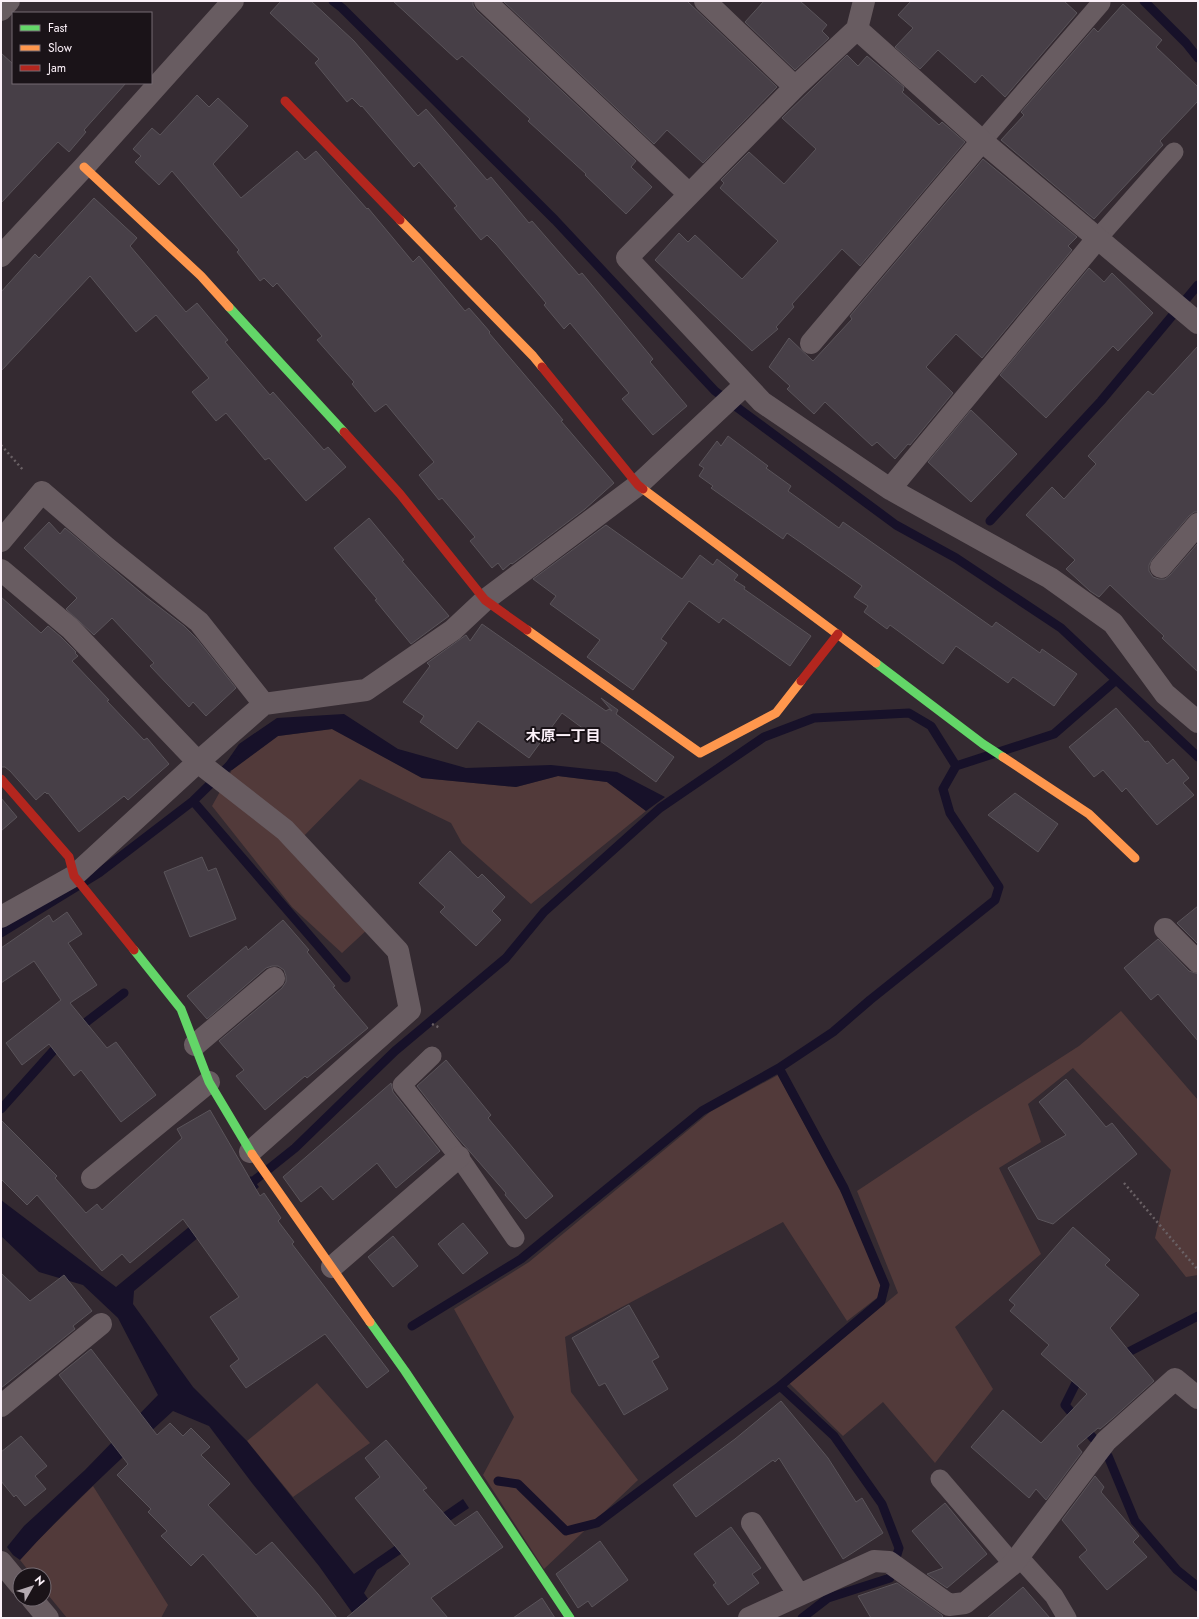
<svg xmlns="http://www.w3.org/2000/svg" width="1199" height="1619" viewBox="0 0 1199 1619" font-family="Jost,'Noto Sans JP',sans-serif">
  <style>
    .green { fill: #523a3a }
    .water { fill: #171129 }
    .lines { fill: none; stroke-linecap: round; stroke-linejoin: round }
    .stream { stroke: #171129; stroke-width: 9 }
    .building { fill: #473f47; stroke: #5a545a }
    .path { stroke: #6a6165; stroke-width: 2.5; stroke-dasharray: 2 3; stroke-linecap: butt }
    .lane { stroke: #685c61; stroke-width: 19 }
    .street { stroke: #685c61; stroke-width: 22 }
    .fast { stroke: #63d668; stroke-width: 9 }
    .slow { stroke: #ff974d; stroke-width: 9 }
    .jam { stroke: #b3261e; stroke-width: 9 }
    .labels { text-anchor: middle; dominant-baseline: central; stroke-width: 4; stroke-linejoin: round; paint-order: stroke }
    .neighbourhood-label { font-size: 15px; font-weight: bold; fill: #fbf0f8; stroke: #1a1318 }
  </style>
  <rect width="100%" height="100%" fill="#342a31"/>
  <path class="green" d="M 332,729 L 422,778 L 516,787 L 558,776 L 607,782 L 646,811 L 531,904 L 462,843 L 451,823 L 360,779 L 293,847 L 369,928 L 342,953 L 292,907 L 212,806 L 232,770 L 278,736 Z
    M 1121,1011 L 1198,1100 L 1198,1275 L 1186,1277 L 1155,1238 L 1171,1170 L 1073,1068 L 1028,1104 L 1041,1142 L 999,1168 L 1041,1254 L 955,1327 L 993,1389 L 935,1463 L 883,1402 L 843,1436 L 789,1383 L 898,1293 L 857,1191 L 973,1114 L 1079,1046 Z
    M 778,1075 L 845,1200 L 881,1280 L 878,1297 L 847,1321 L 783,1222 L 565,1337 L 571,1392 L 638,1480 L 544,1569 L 483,1475 L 514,1417 L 454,1309 L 529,1262 L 710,1112 Z
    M 317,1383 L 370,1443 L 293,1497 L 247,1441 Z
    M 93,1486 L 168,1605 L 161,1618 L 67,1618 L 44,1590 L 44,1575 L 32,1575 L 20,1560 L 38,1540 Z"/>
  <path class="water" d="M 344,714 L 398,749 L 466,768 L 551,765 L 617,772 L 665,797 L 646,811 L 607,782 L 558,776 L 516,787 L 422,778 L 332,729 L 278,736 L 232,770 L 223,767 L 239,744 L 277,718 Z
    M 251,1176 L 259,1187 L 134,1291 L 133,1304 L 193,1387 L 247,1441 L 354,1574 L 463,1499 L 469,1508 L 377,1570 L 364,1593 L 381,1618 L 356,1618 L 319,1566 L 252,1483 L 209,1426 L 173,1411 C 121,1459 68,1507 20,1560 L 13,1555 L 7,1547 L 24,1526 L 85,1470 L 158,1395 L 118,1318 L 83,1285 L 39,1272 L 1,1236 L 1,1200 L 116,1287 Z"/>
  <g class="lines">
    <path class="stream" d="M 333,1 L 342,8 L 555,220 L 715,391 L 896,525 L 956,558 L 1061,628 L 1198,757
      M 1144,1 L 1186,43 L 1198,58
      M 990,521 L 1101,401 L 1198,285
      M 193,801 L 346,978
      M 1,933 L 99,873 L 193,801 L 235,760
      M 76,1030 L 124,993
      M 1,1109 L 62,1041
      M 246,1187 L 295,1148 L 395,1051 L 506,958 L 544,912 L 660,808 L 764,737 L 814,718 L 909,713 L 931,726 L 956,766 L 1054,734 L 1116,680
      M 412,1326 L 521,1259 L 702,1111 L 779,1068
      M 1119,1357 L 1198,1316
      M 1082,1374 L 1080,1375 L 1065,1405 L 1093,1438
      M 780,1386 L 881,1301 L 885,1285 L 844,1188 L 779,1068 L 833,1032 L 870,1000 L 995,900 L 999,887 L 950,813 L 943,789 L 956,766
      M 1108,1456 L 1135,1521 L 1177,1570 L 1198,1587
      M 498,1481 L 518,1484 L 566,1531 L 597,1523 L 780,1386 L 834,1436 L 882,1504 L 899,1548 L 890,1578 L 828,1598 L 802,1618"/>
  </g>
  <path class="building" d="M 281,1 L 311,1 L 354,41 L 418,116 L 426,109 L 487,180 L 491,177 L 529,223 L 532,221 L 579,275 L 582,273 L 653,359 L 650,362 L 687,406 L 653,435 L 622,399 L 629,393 L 570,323 L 564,329 L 544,305 L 546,303 L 496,244 L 487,235 L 481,240 L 454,208 L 457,206 L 419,162 L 414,167 L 362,106 L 361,107 L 352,98 L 347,102 L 315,63 L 319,59 L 270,13 Z
    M 393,1 L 473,1 L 473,5 L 476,10 L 636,161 L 631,167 L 652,187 L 626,214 L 585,175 L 586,174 L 528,121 L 530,119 L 462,56 L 457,60 Z
    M 503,1 L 687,1 L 777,87 L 703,163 L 667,130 L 654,144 Z
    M 764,1 L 800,1 L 827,25 L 822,31 L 829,38 L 795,70 L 745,22 Z
    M 911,1 L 1064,1 L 1077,13 L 1005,97 L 982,75 L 975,83 L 938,50 L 920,69 L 895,47 L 913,28 L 898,15 Z
    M 1123,4 L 1162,40 L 1156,47 L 1198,87 L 1198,101 L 1160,141 L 1163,145 L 1094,219 L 1001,140 L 1024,115 L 1021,112 L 1094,28 L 1098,32 Z
    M 1,53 L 13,64 L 13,83 L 126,83 L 84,130 L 86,132 L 69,152 L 58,142 L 1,203 Z
    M 847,55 L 858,66 L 867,56 L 904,87 L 903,89 L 904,90 L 902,92 L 939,125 L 942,122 L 965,142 L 860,266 L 842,249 L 792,304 L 794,307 L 776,327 L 778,329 L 752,351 L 655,260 L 679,233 L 688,242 L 695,235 L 742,279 L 778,241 L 720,188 L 724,183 L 721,180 L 749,152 L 784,184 L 816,149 L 782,118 Z
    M 197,95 L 209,107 L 218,98 L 248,126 L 213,164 L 241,198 L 297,151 L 305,160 L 316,151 L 367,209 L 368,208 L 413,262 L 419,256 L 465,311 L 469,308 L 477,317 L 490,332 L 489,333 L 563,420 L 561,421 L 614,483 L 585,509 L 512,564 L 511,563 L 503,570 L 498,563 L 492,568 L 470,541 L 475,537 L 442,498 L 439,500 L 419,475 L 434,462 L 386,404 L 375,412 L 352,384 L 354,382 L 317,340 L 322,336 L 277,283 L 273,287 L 264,278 L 260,281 L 237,252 L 239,250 L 172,171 L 159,185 L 135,162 L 141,156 L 133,149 L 152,128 L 160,135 Z
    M 983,159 L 1077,237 L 1068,246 L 1072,250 L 982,358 L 956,334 L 926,367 L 953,393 L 910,445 L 908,444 L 895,459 L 877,442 L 872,446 L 825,402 L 814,414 L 787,389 L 790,386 L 769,367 L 789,338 L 813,361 L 852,319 L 850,316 Z
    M 94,198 L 137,238 L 130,246 L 186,312 L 197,303 L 228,340 L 225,342 L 270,395 L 273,392 L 324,450 L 328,447 L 346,467 L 306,501 L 269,458 L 265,460 L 226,413 L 216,421 L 192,392 L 209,378 L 156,315 L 136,332 L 90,276 L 1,371 L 1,292 L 35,254 L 39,258 Z
    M 1089,268 L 1104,282 L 1112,273 L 1153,313 L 1118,351 L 1113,346 L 1046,418 L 1000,375 Z
    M 1198,346 L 1198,512 L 1194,512 L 1189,516 L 1152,559 L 1149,565 L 1149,571 L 1153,577 L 1159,579 L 1165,579 L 1170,575 L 1198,543 L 1198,672 L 1162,638 L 1164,636 L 1110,585 L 1099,597 L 1090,591 L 1066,569 L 1075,560 L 1026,515 L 1052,487 L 1064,499 L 1096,464 L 1088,456 L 1148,391 L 1153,395 Z
    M 971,410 L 1017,454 L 971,502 L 928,462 Z
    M 728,436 L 768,466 L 766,468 L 791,486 L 788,491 L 839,528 L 843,522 L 992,627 L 996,622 L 1040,653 L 1042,649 L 1077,674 L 1054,706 L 1013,677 L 1008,683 L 956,646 L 943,664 L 890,625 L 887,629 L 864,612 L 868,606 L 854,597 L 862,586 L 800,542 L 787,533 L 783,539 L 711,488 L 713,486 L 699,476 L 704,468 L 699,465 L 717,441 L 721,446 Z
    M 369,518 L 404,560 L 402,561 L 449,616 L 411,644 L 375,600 L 377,599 L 334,548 Z
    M 49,522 L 60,534 L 65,528 L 146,597 L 184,626 L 197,639 L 236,688 L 206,716 L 193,702 L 189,707 L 150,666 L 154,663 L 112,618 L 94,635 L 66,609 L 77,598 L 24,548 Z
    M 606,525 L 682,579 L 700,555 L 713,565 L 717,559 L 738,575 L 734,580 L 745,587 L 744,589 L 811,636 L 790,666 L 723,618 L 719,623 L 689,601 L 661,639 L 667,643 L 633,690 L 587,657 L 600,640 L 550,604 L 556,596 L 533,579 Z
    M 1,597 L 41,633 L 48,626 L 61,637 L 76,652 L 75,653 L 78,656 L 72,661 L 109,700 L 107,701 L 144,740 L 147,738 L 169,764 L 128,800 L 124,796 L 79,832 L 48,793 L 47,794 L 45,792 L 36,800 L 10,771 L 5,767 L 1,767 Z
    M 482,624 L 606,711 L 609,709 L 612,711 L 601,698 L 618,710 L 616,714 L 674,757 L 656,782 L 562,713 L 529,758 L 478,721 L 457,749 L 420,722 L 424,716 L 403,702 L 430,666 L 427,663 L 466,635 L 470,641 Z
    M 1116,708 L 1145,742 L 1148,741 L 1167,764 L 1173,759 L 1189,778 L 1183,783 L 1194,795 L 1157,825 L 1126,788 L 1122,792 L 1103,770 L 1094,777 L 1069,747 Z
    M 1015,793 L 1058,824 L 1038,852 L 988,815 Z
    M 1,798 L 17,817 L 1,831 Z
    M 450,851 L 478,878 L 482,874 L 505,897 L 492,911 L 501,920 L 476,946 L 440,912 L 445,907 L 419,883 Z
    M 202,857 L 208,871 L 216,868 L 236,919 L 190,937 L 164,872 Z
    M 1198,906 L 1198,944 L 1177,923 Z
    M 67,912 L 82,934 L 68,943 L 97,985 L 70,1003 L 107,1048 L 116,1042 L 156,1095 L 121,1122 L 81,1070 L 74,1076 L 49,1044 L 22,1065 L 6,1043 L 61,1000 L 34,961 L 1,983 L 1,948 L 49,915 L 53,922 Z
    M 283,920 L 309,950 L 307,952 L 335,986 L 333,987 L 368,1028 L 307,1078 L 305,1076 L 265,1110 L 236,1076 L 244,1070 L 219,1041 L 282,988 L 286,982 L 286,976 L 284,970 L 278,966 L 272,966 L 266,968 L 207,1019 L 187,996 L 246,946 L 248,950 Z
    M 1158,939 L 1189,971 L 1198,974 L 1198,1041 L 1158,994 L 1151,1000 L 1124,968 Z
    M 446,1060 L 491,1115 L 488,1118 L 553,1196 L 526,1219 L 505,1195 L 506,1193 L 457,1137 L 417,1086 Z
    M 1066,1079 L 1106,1127 L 1112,1123 L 1137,1154 L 1053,1224 L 1038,1219 L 1008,1168 L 1066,1135 L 1039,1102 Z
    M 391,1083 L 393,1092 L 440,1151 L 396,1188 L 377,1163 L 333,1200 L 321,1186 L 301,1202 L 283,1177 Z
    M 210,1110 L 260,1196 L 264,1193 L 281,1218 L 278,1221 L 294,1242 L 292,1244 L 389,1371 L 367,1388 L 325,1334 L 246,1388 L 230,1366 L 239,1359 L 210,1317 L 239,1297 L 183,1219 L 130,1263 L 122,1254 L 102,1271 L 37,1195 L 27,1205 L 1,1179 L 1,1120 L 57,1176 L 55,1178 L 86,1213 L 97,1204 L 102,1210 L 182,1138 L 177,1129 Z
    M 463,1223 L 488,1253 L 463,1274 L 438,1244 Z
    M 1073,1227 L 1110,1260 L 1105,1265 L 1139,1295 L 1110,1328 L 1154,1381 L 1113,1418 L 1100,1429 L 1098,1428 L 1077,1446 L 1082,1452 L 1046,1500 L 1036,1489 L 1029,1498 L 971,1447 L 1003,1410 L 1041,1443 L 1087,1394 L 1041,1354 L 1049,1345 L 1010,1311 L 1015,1305 L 1009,1300 Z
    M 393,1236 L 418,1266 L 393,1287 L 368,1257 Z
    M 1,1273 L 30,1301 L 64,1275 L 92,1311 L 73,1326 L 75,1329 L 1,1388 Z
    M 629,1305 L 659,1357 L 652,1361 L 668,1389 L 624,1415 L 605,1383 L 599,1386 L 572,1338 Z
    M 91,1349 L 157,1435 L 170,1423 L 183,1436 L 191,1428 L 210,1447 L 201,1455 L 230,1484 L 208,1505 L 256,1555 L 272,1542 L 318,1594 L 337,1618 L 259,1618 L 203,1554 L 191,1566 L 161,1536 L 167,1531 L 148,1512 L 151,1509 L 117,1475 L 128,1464 L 59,1375 Z
    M 781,1401 L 828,1458 L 856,1502 L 862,1498 L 883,1533 L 843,1559 L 779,1458 L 775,1462 L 773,1460 L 696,1517 L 673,1485 L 735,1439 Z
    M 21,1436 L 47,1466 L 35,1476 L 46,1489 L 25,1506 L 16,1495 L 14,1497 L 1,1481 L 1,1452 Z
    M 386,1440 L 427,1488 L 423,1490 L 455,1526 L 477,1511 L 503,1547 L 431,1598 L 448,1618 L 346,1618 L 410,1564 L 355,1498 L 380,1477 L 365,1458 Z
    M 1095,1476 L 1104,1487 L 1101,1492 L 1139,1536 L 1133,1542 L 1147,1557 L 1107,1590 L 1079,1557 L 1087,1550 L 1062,1520 Z
    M 945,1503 L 987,1554 L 947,1588 L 927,1574 L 943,1568 L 912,1531 Z
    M 731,1527 L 761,1568 L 752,1574 L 759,1583 L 728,1605 L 713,1585 L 716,1583 L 694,1554 Z
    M 600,1541 L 628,1580 L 592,1607 L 588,1601 L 578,1608 L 556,1574 Z
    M 897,1583 L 942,1615 L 943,1618 L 871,1618 L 858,1596 Z
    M 1023,1587 L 1050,1618 L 987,1618 Z
    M 542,1598 L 555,1618 L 513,1618 Z"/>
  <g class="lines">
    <path class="path" d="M 1,445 L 24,471
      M 432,1024 L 440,1028
      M 1124,1183 L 1198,1270"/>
    <path class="lane" d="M 982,141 L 1101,3
      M 1097,239 L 1174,152
      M 432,1056 L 402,1085 L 459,1157 L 515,1238
      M 940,1479 L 1013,1564
      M 1019,1557 L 1054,1596 L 1067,1618"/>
    <path class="street" d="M 485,1 L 689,194
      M 705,1 L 795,87
      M 864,1 L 857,29 L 982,141 L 1198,323
      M 1,10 L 9,1
      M 857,29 L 795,87 L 627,258 L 762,402 L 890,489 L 1050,578 L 1113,623 L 1165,694 L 1198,722
      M 1,256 L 84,167 L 233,1
      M 811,343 L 982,141
      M 890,489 L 1097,239
      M 1,541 L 42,492 L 107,548 L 199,622 L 264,704
      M 1161,567 L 1198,524
      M 1,570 L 70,628 L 198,762 L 285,830 L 398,951 L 410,1010 L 250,1152
      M 1,917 L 74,876 L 198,762 L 264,704 L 366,690 L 453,630 L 485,600 L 638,485 L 745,385
      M 1165,929 L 1198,962
      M 195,1045 L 274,978
      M 92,1178 L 209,1082
      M 332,1267 L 459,1157
      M 1,1406 L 101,1324
      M 752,1523 L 799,1595
      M 1,1562 L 20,1585
      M 32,1599 L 48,1618
      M 749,1618 L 874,1561 L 889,1562 L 949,1605 L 965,1603 L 1013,1564 L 1106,1441 L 1175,1379 L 1198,1398"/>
    <path class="fast" d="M 229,307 L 344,432
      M 876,663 L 983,744 L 1003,757
      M 134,950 L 181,1009 L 209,1082 L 252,1154
      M 370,1322 L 405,1371 L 570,1618"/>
    <path class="slow" d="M 84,167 L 201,276 L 229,307
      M 400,220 L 533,356 L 542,367
      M 643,489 L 876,663
      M 527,630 L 700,753 L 776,713 L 801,681
      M 1003,757 L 1089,814 L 1135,858
      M 252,1154 L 370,1322"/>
    <path class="jam" d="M 285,101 L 400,220
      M 542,367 L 638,485 L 643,489
      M 344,432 L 400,494 L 485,600 L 527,630
      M 801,681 L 838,634
      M 1,779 L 69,857 L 74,876 L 134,950"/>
  </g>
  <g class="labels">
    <g class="neighbourhood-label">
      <text x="563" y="736">木原一丁目</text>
    </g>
  </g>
  <rect width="1199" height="1619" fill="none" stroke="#fbf0f8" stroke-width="4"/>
  <rect x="12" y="12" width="140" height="72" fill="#1a1318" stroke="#746b72"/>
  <rect x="20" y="25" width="20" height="6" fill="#63d668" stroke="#746b72"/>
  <text x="48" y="32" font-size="12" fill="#fbf0f8">Fast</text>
  <rect x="20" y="45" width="20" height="6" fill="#ff974d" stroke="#746b72"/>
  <text x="48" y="52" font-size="12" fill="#fbf0f8">Slow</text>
  <rect x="20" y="65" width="20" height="6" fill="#b3261e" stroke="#746b72"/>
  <text x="48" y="72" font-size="12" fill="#fbf0f8">Jam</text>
  <g transform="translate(32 1587) rotate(51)"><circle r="19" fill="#1a1318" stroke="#746b72"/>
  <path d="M0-3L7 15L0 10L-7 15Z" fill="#b5abb2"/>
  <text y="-6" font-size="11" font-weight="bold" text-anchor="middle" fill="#fbf0f8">N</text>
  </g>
</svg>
